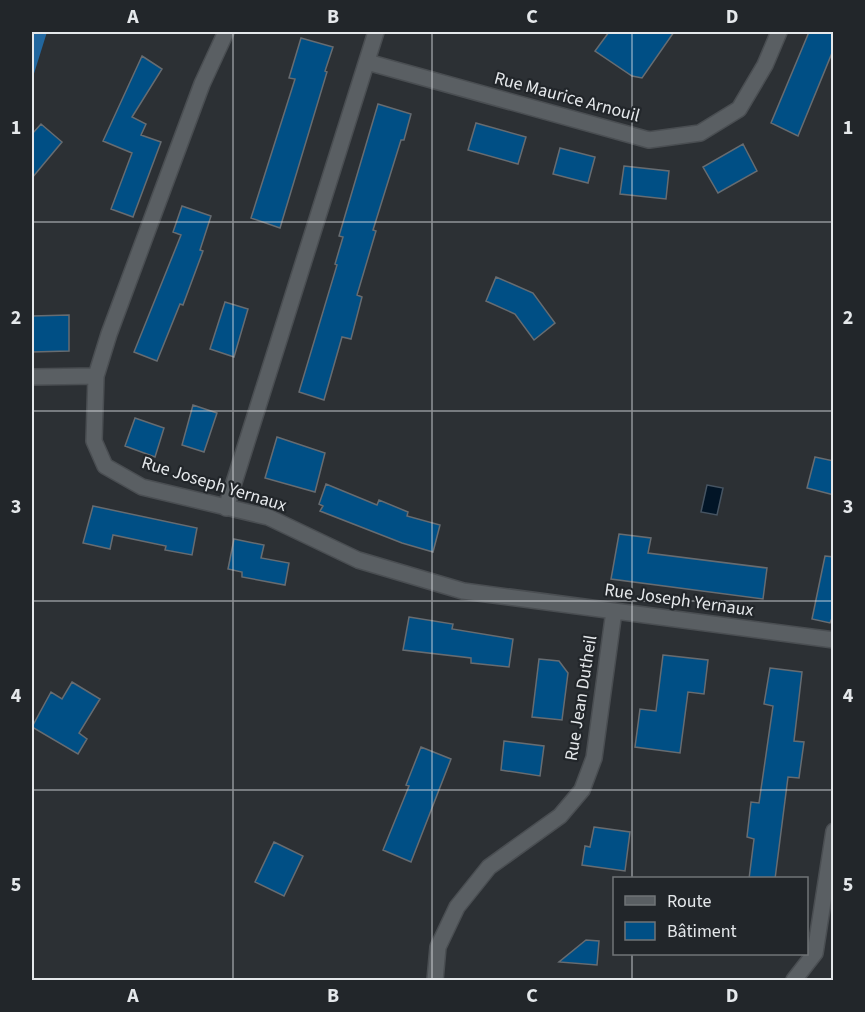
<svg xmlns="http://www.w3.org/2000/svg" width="865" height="1012" viewBox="0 0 865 1012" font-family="'Source Sans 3',sans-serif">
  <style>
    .forest { fill: #22679f }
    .water { fill: #021527; stroke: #465462; stroke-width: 1.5 }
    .building { fill: #004f85; stroke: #676c71; stroke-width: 1.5 }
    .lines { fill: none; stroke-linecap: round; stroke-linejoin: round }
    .street-casing { stroke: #4a4e52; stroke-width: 18 }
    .street { stroke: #5a5f63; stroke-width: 15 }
    .grid { fill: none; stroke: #e5e8eb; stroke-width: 1.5; stroke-opacity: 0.55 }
    .labels { text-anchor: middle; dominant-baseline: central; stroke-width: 4.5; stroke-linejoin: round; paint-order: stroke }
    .street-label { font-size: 18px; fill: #e5e8eb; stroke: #22262a }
    .neatline { fill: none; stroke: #e5e8eb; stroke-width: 2 }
    .grid-label { font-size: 20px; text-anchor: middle; font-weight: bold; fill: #e5e8eb }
  </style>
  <rect width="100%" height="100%" fill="#2c3034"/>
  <path class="forest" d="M 32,32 L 47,32 L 32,80 Z"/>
  <path class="water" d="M 707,485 L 723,488 L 717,515 L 701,512 Z"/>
  <path class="building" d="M 609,32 L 674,32 L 642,78 L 632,76 L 595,51 Z
    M 809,32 L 834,32 L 834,48 L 798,136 L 771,123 Z
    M 301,38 L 333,47 L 325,71 L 327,72 L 280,228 L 251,218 L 295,79 L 289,78 Z
    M 142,56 L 162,69 L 132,117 L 146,124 L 141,135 L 161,142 L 133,217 L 111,209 L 132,153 L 103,141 Z
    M 378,104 L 411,114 L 404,140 L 401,140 L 373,230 L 376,231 L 357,295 L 362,297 L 351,339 L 342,337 L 324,400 L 299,392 L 337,265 L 335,264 L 343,237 L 339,236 Z
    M 476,123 L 526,137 L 518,164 L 468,150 Z
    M 41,124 L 62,142 L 32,178 L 32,134 Z
    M 743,144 L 757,171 L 718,193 L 703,167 Z
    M 560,148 L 595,157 L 588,183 L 553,174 Z
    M 624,166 L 669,171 L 666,199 L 620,194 Z
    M 182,206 L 211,216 L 200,250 L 203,251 L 183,305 L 180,304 L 157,361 L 134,352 L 181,235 L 173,232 Z
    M 496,277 L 533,293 L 555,323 L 534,340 L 515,314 L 486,301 Z
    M 225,302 L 248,309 L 234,357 L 210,349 Z
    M 69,315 L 69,351 L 32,352 L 32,316 Z
    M 193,405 L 217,413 L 204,452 L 182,445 Z
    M 135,418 L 164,428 L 155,457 L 125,446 Z
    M 277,437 L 325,453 L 315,492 L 265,478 Z
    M 815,457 L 834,461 L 834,495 L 807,488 Z
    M 326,484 L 377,505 L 379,500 L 408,512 L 407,516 L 440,525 L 433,552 L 402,543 L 320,511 L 323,506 L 319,504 Z
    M 93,506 L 197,528 L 192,555 L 165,550 L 166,546 L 113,535 L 110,549 L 83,543 Z
    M 619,534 L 651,538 L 648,553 L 767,568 L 763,599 L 611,579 Z
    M 234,539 L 264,545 L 261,558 L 289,563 L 285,585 L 242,577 L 242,572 L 228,569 Z
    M 825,556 L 834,557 L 834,613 L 830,623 L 812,619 Z
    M 409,617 L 453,624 L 452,629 L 513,639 L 509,667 L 471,663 L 471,658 L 403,650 Z
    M 663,655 L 708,660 L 704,694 L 688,692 L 680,753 L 635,747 L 640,709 L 656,711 Z
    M 539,659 L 559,661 L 568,673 L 562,720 L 532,717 Z
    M 770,668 L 802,672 L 794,741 L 804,742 L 799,778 L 788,777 L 775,879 L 749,879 L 754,839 L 747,837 L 751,802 L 759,803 L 773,706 L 764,704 Z
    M 72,682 L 100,699 L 79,733 L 87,739 L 78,754 L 32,727 L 51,692 L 62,699 Z
    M 504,741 L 544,746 L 540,776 L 501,770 Z
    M 421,747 L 451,759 L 411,862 L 383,850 L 409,786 L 406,785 Z
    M 594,827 L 630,832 L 625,871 L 582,865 L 585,846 L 590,847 Z
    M 274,842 L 303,856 L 284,896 L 255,882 Z
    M 586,940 L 599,941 L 597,965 L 559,962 Z"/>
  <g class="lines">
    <defs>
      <path id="street" d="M 226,32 L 202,84 L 109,334 L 96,376 L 94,441 L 105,466 L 142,487 L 268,517 L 358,560 L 463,591 L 834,640
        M 367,62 L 649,140 L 700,133 L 739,109 L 765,65 L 779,32
        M 32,377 L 96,376
        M 226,508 L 376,32
        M 435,980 L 438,947 L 457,907 L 489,867 L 560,816 L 582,790 L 594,758 L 614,611
        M 794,980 L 815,953 L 834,831"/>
    </defs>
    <use href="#street" class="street-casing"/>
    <use href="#street" class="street"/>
  </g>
  <path class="grid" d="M 233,32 L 233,980M 432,32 L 432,980M 632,32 L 632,878M 32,222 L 834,222M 32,411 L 834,411M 32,601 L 834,601M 32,790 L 834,790M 632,954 L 632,980"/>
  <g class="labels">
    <g class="street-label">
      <text transform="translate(567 97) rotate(15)">Rue Maurice Arnouil</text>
      <text transform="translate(214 484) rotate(17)">Rue Joseph Yernaux</text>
      <text transform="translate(679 600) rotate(8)">Rue Joseph Yernaux</text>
      <text transform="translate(581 698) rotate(-81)">Rue Jean Dutheil</text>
    </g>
  </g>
  <rect width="865" height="1012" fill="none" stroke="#22262a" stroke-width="66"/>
  <rect x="613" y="877" width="195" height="78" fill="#22262a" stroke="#707477" stroke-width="1.5"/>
  <rect x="625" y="896" width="30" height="9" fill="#5a5f63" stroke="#707477" stroke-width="1.5"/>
  <text x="667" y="907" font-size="18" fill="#e5e8eb">Route</text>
  <rect x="625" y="922" width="30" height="18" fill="#004f85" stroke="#707477" stroke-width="1.5"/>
  <text x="667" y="937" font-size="18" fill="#e5e8eb">Bâtiment</text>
  <rect x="33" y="33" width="799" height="946" class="neatline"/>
  <g class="grid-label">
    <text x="133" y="23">A</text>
    <text x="333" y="23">B</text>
    <text x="532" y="23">C</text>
    <text x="732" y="23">D</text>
    <text x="16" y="134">1</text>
    <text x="848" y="134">1</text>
    <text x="16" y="324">2</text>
    <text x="848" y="324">2</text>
    <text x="16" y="513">3</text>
    <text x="848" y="513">3</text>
    <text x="16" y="702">4</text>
    <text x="848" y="702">4</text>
    <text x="16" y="891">5</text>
    <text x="848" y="891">5</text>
    <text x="133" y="1002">A</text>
    <text x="333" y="1002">B</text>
    <text x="532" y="1002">C</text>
    <text x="732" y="1002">D</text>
  </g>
</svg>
